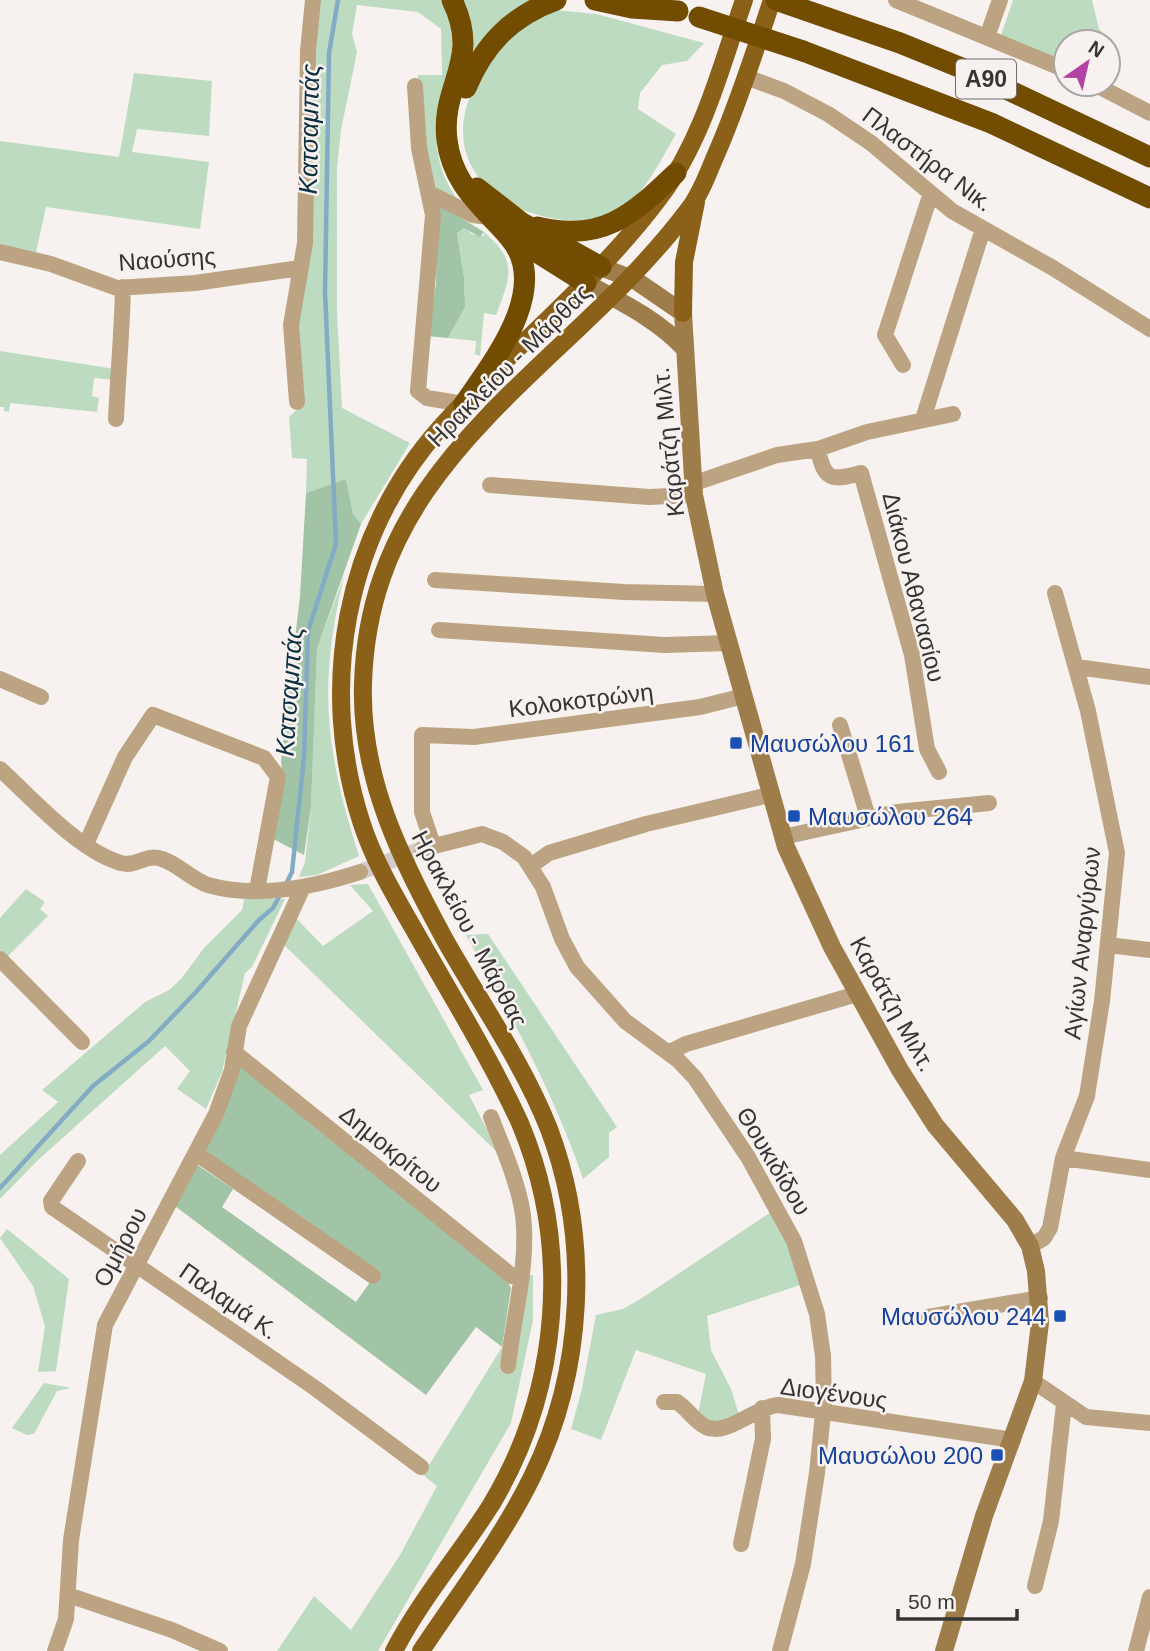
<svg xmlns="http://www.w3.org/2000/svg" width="1150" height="1651" viewBox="0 0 1150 1651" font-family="Helvetica,sans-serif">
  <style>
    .green { fill: #bcdbc0 }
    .forest { fill: #a1c4a6 }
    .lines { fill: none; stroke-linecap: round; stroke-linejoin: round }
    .stream { stroke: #83acc4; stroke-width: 4.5 }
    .street-tunnel { stroke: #d1ccca; stroke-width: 16; stroke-dasharray: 16 8; stroke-linecap: butt }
    .street { stroke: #bca483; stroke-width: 16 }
    .secondary { stroke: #9f7d4b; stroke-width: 18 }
    .primary { stroke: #8b611a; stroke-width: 18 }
    .highway { stroke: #714c01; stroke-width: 21 }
    .highway-bridge { stroke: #714c01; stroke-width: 21 }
    .transit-dot { fill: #1a4fb4; stroke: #f7f2f0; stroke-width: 2.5 }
    .labels { text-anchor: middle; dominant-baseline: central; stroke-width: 5; stroke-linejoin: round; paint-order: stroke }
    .shield { fill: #f7f2f0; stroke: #716e6c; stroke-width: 2 }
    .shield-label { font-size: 23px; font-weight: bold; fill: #373534 }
    .street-label { font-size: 24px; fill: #373534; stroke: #f7f2f0 }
    .transit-label { font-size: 24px; fill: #164399; stroke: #f7f2f0; text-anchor: start }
    .water-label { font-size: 26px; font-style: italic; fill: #0c3042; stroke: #f7f2f0 }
  </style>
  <rect width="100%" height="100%" fill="#f7f2f0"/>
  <path class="green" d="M 317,0 L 441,0 C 473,55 425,107 440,163 C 443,177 451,189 458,201 C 452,198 444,195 438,191 C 420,176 419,99 418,75 L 442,75 L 441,29 L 418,12 L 357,5 L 352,34 L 357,52 L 341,130 L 337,168 L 337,313 L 342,408 L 410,443 L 361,524 L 353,514 L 346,479 L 306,493 L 307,459 L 292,458 L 289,417 L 299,408 L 294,348 Z
    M 462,0 L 529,0 L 530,4 L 473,53 L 472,33 Z
    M 1013,0 L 1092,0 L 1099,29 L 1117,46 L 1108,63 L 1108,42 L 1066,42 L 1066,63 L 1001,35 Z
    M 556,10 L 596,14 L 704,43 L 687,61 L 662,65 L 640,93 L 638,109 L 676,134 C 662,157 649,187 627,204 C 583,238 497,215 472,167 C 445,118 484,57 522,27 C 532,19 545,15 556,10 Z
    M 134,73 L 212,81 L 209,136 L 137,129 L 132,152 L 209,162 L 200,229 L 46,207 L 35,257 L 0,244 L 0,141 L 119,157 Z
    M 464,227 L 472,234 L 484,236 L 484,232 C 518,261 511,276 496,315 L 484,313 L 480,356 L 475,354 L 476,341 L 448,338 L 465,307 L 464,277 L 457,233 Z
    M 0,351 L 115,369 L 114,380 L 94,378 L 92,396 L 99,398 L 97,412 L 10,403 L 9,412 L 4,411 L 4,407 L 0,407 Z
    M 344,576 C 318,686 325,749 359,856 L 317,875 L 299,877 L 305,862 L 311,807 L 317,649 Z
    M 368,884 L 483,1090 L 469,1095 L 500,1155 L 281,942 L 294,916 L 323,946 L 373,911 L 350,885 Z
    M 26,889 L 45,902 L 40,909 L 48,916 L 7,957 L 0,950 L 0,918 Z
    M 245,896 L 285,899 L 252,967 L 245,973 L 222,1072 L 206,1109 L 177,1089 L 190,1071 L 165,1046 L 38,1160 L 0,1199 L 0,1155 L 58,1102 L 42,1090 L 145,1002 L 169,990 L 181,979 L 204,948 L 242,910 Z
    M 488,934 L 617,1127 L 609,1133 L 609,1157 L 583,1179 C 554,1093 510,1014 466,935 Z
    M 771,1212 L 786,1239 L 803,1284 L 707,1316 L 711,1350 L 731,1389 L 739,1415 L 717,1425 L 698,1414 L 706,1374 L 636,1350 L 601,1440 L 571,1429 L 582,1389 L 596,1315 L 623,1309 L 642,1298 Z
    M 7,1229 L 69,1279 L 56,1371 L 38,1372 L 45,1326 L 33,1286 L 0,1238 Z
    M 528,1275 L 533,1275 L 533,1320 L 511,1423 L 378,1651 L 277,1651 L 314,1596 L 351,1630 L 400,1555 L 437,1486 L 423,1475 L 502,1347 L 500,1370 L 512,1370 Z
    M 44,1383 L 71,1388 L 57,1391 L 34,1434 L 27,1435 L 12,1428 Z"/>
  <path class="forest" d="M 438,204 L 484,232 L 480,237 L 464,228 L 457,233 L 464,277 L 465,307 L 448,338 L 427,336 L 436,284 Z
    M 346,479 L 353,514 L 361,524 L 317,649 L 311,807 L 304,855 L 273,839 L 283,788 L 281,760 L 300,596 L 306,493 Z
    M 240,1064 L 506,1278 L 511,1288 L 502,1347 L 476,1327 L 426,1395 L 175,1206 L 196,1164 L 233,1189 L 222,1207 L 356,1302 L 375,1275 L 204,1151 Z"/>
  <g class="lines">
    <path class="stream" d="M 285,886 L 292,872 L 304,757 L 308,631 L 336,544 L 325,292 L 329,53 L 338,0
      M 0,1188 L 93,1086 L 149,1041 L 195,993 L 259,920 L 273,908 L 281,893"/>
    <path class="street-tunnel" d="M 360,872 L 422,849"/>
    <path class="street" d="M 896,0 L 1066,70
      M 987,37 L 1000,0
      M 746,77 L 784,91 L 828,114 L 871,143 L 952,211 L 1053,268 L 1150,329
      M 1094,84 L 1150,113
      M 415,86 L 419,148 L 433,215 L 418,391 L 427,398 L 464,404
      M 431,194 L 473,215 L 488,217
      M 0,252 L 51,264 L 117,288 L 195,283 L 300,268
      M 903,365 L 885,335 L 930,196
      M 297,402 L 291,325 L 305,243 L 308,51 L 313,0
      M 116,419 C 118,375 122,332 123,287
      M 923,419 L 983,229
      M 818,449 C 824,481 832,481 861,473 L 912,655 L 927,749 L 939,772
      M 692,484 L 777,455 L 818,449 L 867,432 L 953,414
      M 490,485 L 649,497 L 694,495
      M 435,580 L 624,592 L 715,594
      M 439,630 L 664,645 L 729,643
      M 1077,667 L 1150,677
      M 0,679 L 41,697
      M 840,725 L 868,817
      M 0,769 C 33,799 79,851 121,863 C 136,868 145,853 162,859 C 178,864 191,879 208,885 C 257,899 314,887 360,872
      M 783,837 L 897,812 L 989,803
      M 86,844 L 125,757 L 153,715 L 264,758 L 278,777 L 257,890
      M 433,845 L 422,812 L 422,735 L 474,737 L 700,707 L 744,696
      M 422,849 L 482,834 L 503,842 L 524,857 L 543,887 L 562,939 L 577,967 L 625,1021 L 678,1060 L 695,1078 L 748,1157 L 794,1241 L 817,1314 L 823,1356 L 824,1403 L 817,1473 L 803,1564 L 780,1651
      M 532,865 L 549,853 L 646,824 L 769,795
      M 1108,945 L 1150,950
      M 0,959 L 82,1042
      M 234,1052 L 512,1276 L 520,1278
      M 668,1053 L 686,1044 L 857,994
      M 491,1117 C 503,1149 518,1181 523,1215 C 529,1265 513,1317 508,1366
      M 197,1154 L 373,1276
      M 1063,1158 L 1150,1170
      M 78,1161 L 51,1201 L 52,1207 L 315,1388 L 421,1467
      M 1030,1246 L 1044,1238 L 1050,1228 L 1063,1158 L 1087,1096 L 1102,1001 L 1117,853 L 1088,711 L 1055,593
      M 928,1317 L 1040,1298
      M 1033,1381 L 1086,1417 L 1150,1423
      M 664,1402 L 677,1402 C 688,1409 695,1422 706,1427 C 726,1437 755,1407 778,1405 L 1013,1440
      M 741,1544 L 763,1439 L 762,1408
      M 1035,1586 L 1051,1521 L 1064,1404
      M 68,1595 L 172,1630 L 220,1651
      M 55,1651 L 66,1619 L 71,1540 L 105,1325 L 216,1114 L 232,1070 L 239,1026 L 303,887
      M 1136,1651 L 1150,1597"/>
    <path class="secondary" d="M 601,267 L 635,280 L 683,313 L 694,495 L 715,594 L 786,847 L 832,947 L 900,1070 L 935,1125 L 1015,1220 L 1030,1246 L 1036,1271 L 1040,1323 L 1033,1381 L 984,1516 L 944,1651
      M 586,283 C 621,302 657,319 684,348"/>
    <path class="primary" d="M 683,313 L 684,262 L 696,202
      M 394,1651 C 421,1599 460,1554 491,1505 C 560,1390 572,1247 520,1123 C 491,1060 454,1000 420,940 C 399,903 375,864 362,824 C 317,688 345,535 440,428 C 511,348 596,283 660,197 C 703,139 721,67 744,0
      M 421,1651 C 459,1594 502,1538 532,1477 C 584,1371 591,1240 549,1129 C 523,1063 480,1002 445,940 C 401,859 360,778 363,684 C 369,455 568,371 689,209 C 702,192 709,170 718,150 C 739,101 755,51 772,0"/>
    <path class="highway" d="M 452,0 C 482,61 440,85 447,140 C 452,184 482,206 509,237 C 553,287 493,362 464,404
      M 595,0 L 632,8 L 678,11
      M 776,0 L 900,43 L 964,69 L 1150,157
      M 803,51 L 991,123 L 1150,198
      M 466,88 C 484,45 511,16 556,0
      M 477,188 L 522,223 L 601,267
      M 537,227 C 602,243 632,215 676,173
      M 511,236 L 586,283"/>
    <path class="highway-bridge" d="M 699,17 L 803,51"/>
  </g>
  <g class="transit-dot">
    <rect x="729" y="736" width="14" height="14" rx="3.5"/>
    <rect x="787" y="809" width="14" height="14" rx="3.5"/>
    <rect x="1053" y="1309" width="14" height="14" rx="3.5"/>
    <rect x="990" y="1448" width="14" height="14" rx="3.5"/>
  </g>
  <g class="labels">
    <rect class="shield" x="956" y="59.5" width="60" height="39" rx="5"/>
    <g class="shield-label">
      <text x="986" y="79">Α90</text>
    </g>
    <g class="street-label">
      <text transform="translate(928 159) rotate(37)">Πλαστήρα Νικ.</text>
      <text transform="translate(167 259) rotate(-4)">Ναούσης</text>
      <text transform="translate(509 365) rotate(-45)">Ηρακλείου - Μάρθας</text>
      <text transform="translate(668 442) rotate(-96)">Καράτζη Μιλτ.</text>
      <text transform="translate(914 587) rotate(76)">Διάκου Αθανασίου</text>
      <text transform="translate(581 700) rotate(-7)">Κολοκοτρώνη</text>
      <text transform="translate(470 929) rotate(62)">Ηρακλείου - Μάρθας</text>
      <text transform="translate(1082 943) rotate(-84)">Αγίων Αναργύρων</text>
      <text transform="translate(893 1004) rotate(61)">Καράτζη Μιλτ.</text>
      <text transform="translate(391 1149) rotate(39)">Δημοκρίτου</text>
      <text transform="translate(774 1161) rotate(59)">Θουκιδίδου</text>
      <text transform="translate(120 1247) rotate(-62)">Ομήρου</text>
      <text transform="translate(229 1301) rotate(35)">Παλαμά Κ.</text>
      <text transform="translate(834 1393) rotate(8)">Διογένους</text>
    </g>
    <g class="transit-label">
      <text x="750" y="743">Μαυσώλου 161</text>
      <text x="808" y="816">Μαυσώλου 264</text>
      <text x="1046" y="1316" text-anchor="end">Μαυσώλου 244</text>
      <text x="983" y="1455" text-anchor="end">Μαυσώλου 200</text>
    </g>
    <g class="water-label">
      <text transform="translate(309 129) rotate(-89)">Κατσαμπάς</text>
      <text transform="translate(289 691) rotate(-86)">Κατσαμπάς</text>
    </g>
  </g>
  <g transform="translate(1087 63) rotate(34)"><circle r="33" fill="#f7f2f0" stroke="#aaa6a5" stroke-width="2"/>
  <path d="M0-5L12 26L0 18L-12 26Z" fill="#b144a3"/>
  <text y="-10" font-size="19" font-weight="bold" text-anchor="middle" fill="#373534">N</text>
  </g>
  <path d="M898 1609v10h119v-10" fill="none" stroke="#373534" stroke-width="3.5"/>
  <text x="908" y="1609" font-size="21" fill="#373534" stroke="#f7f2f0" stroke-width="5" paint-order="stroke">50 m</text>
</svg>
